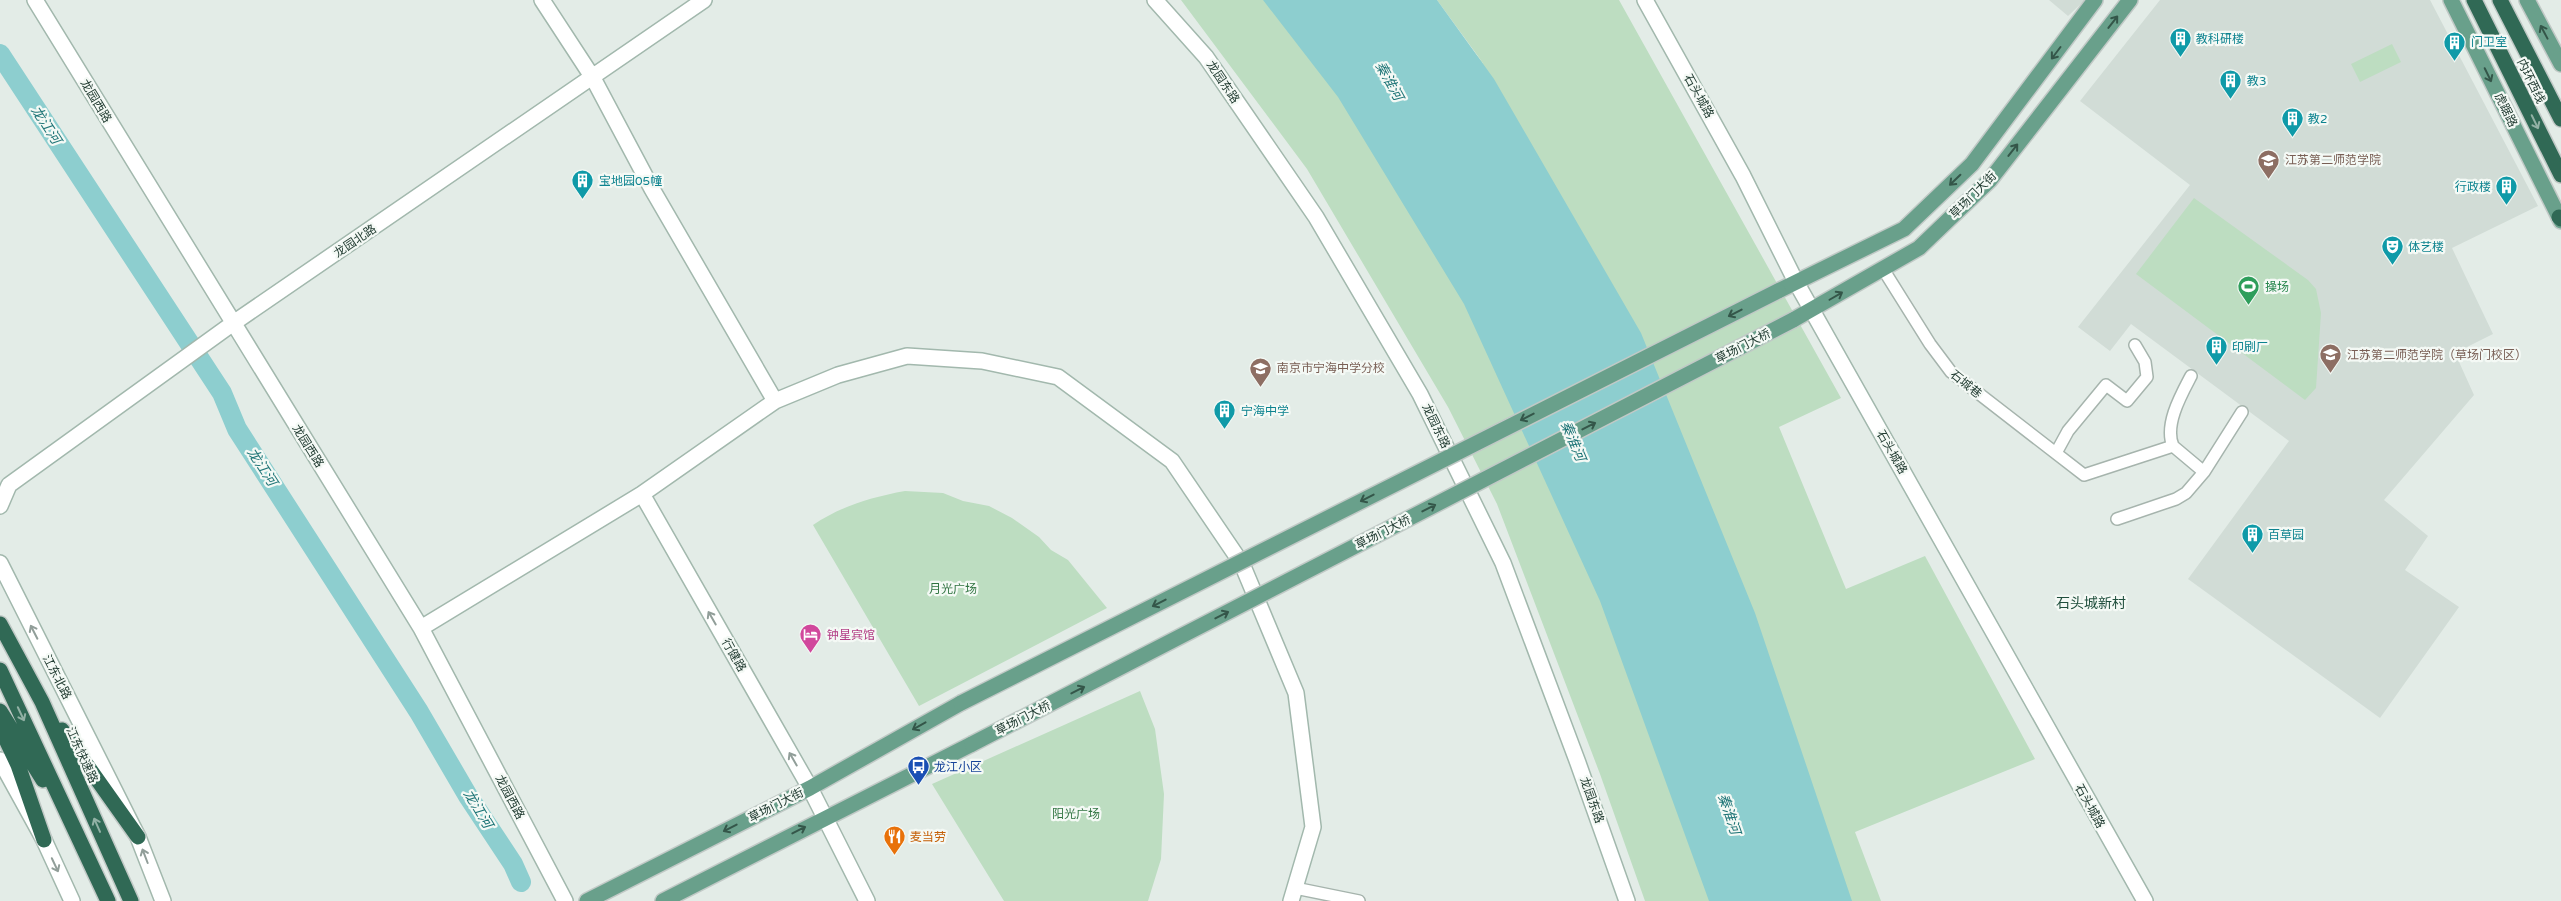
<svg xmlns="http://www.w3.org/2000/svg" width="2561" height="901" viewBox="0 0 2561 901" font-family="'Varela Round','Noto Sans SC',sans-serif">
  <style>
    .built { fill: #d1dcd6 }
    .green { fill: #bdddc1 }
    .water { fill: #8dcecf }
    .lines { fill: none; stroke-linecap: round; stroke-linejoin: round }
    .river { stroke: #8dcecf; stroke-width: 20 }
    .street-casing { stroke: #a6b4ad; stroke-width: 14 }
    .secondary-casing { stroke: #a2b8ad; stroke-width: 18 }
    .primary-casing { stroke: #c1c9c6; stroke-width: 18 }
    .highway-casing { stroke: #c1c9c6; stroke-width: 18 }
    .street { stroke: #fff; stroke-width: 11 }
    .secondary { stroke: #fff; stroke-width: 15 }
    .primary { stroke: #69a08b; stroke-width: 15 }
    .highway { stroke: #306955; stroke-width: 15 }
    .primary-bridge-casing { stroke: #c1c9c6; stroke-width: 18; stroke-linecap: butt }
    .primary-bridge { stroke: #69a08b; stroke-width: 15 }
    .oneway { stroke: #345649 }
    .oneway2 { stroke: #92b1a5 }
    .oneway3 { stroke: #919e99 }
    .labels { text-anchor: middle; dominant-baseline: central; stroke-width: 4.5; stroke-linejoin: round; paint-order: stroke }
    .culture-label { font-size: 12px; fill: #0d838f; stroke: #f4f9f5; text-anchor: start }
    .street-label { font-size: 12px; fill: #233d33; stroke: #f4f9f5 }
    .education-label { font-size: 12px; fill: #785e54; stroke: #f4f9f5; text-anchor: start }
    .leisure-label { font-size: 12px; fill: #27864d; stroke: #f4f9f5; text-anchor: start }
    .park-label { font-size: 12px; fill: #2f7340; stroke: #f4f9f5 }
    .hotel-label { font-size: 12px; fill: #b23c85; stroke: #f4f9f5; text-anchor: start }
    .transit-label { font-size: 12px; fill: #164399; stroke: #f4f9f5; text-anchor: start }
    .food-label { font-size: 12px; fill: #c56008; stroke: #f4f9f5; text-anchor: start }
    .water-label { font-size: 14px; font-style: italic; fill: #1f7577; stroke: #f4f9f5 }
    .neighbourhood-label { font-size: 14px; fill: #204f3d; stroke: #f4f9f5 }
  </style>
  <rect width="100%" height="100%" fill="#e3ece7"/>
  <path class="built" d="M 2049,0 L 2085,0 L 2068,16 Z
    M 2160,0 L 2430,0 L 2538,206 L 2452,248 L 2493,334 L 2455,353 L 2474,395 L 2384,500 L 2428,536 L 2405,570 L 2459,607 L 2380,718 L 2188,579 L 2289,441 L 2131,324 L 2110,351 L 2078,327 L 2190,185 L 2080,101 Z"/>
  <path class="green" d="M 1181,0 L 1432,0 L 1483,63 L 1437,0 L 1619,0 L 1841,398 L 1779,427 L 1846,589 L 1925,556 L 2035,759 L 1855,832 L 1881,901 L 1645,901 L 1600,774 L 1497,504 L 1448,407 L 1307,169 Z
    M 2392,44 L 2401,62 L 2360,82 L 2351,64 Z
    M 2194,198 L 2308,280 L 2316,289 L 2321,313 L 2316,388 L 2305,400 L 2136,274 Z
    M 905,491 L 943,493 L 963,501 L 989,506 L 1012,518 L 1039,537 L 1051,550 L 1068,560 L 1107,608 L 919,706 L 813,525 C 841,506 872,497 905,491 Z
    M 1140,691 L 1155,729 L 1164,794 L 1161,859 L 1148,901 L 1004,901 L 932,784 Z"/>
  <path class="water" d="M 1263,0 L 1437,0 L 1494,79 L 1641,333 L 1755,613 L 1852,901 L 1709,901 L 1600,601 L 1464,304 L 1338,97 Z"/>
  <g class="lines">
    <path class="river" d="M 0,54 L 222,393 L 237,429 L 419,712 L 468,796 L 513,864 L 521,882"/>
    <defs>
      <path id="street" d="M 1883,269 L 1930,344 L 1951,372 L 2084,475 L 2173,446 C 2164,425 2181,395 2191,376
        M 2173,446 L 2204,472 L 2242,412
        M 2056,453 L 2068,431 L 2106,385 L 2127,401 L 2147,377 L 2145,362 L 2135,345
        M 2117,519 L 2176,499 L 2186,493 L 2204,472
        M 1295,888 L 1359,901"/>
      <path id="secondary" d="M 35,0 L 421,628 L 565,901
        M 542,0 L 593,78 L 652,189 L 775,401
        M 1155,0 L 1206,57 L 1316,217 L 1420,394 L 1503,563 L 1578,763 L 1627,901
        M 1645,0 L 1743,176 L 1796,282 L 2145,901
        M 9,485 L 232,324 L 704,0
        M 642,494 L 810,788 L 867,901
        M 0,506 L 9,485
        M 0,563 L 138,837 L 163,901
        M 421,628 L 642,494 L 775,401 L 838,375 L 907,356 L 982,361 L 1058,377 L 1172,461 L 1242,564 L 1296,693 L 1313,827 L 1291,901
        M 0,760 L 44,840 L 72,901"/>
      <path id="primary" d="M 2451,0 L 2561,221
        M 2527,0 L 2561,64
        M 1778,291 L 1904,229 L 1972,164 L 2095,0
        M 1793,320 L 1919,248 L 1990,180 L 2130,0
        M 587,901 L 810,788 L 961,703
        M 663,901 L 972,744"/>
      <path id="highway" d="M 2474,0 L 2561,175
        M 2500,0 L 2561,119
        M 2559,217 L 2561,219
        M 0,624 L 42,702 L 131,901
        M 0,670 L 108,901
        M 0,711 L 43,780
        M 0,727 L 18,765 L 44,840
        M 62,730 L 138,837"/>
    </defs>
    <use href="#street" class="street-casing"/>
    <use href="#secondary" class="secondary-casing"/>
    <use href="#primary" class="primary-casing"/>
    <use href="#highway" class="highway-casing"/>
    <use href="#street" class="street"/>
    <use href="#secondary" class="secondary"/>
    <use href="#primary" class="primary"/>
    <use href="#highway" class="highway"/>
    <defs>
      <path id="primary-bridge" d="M 961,703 L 1778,291
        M 972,744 L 1793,320"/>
    </defs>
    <use href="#primary-bridge" class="primary-bridge-casing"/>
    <use href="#primary-bridge" class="primary-bridge"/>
  </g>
  <defs><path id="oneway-shaft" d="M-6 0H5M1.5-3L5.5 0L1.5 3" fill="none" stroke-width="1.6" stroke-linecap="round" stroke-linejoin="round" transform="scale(1.25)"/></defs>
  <g class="oneway">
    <use href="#oneway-shaft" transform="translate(2113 22) rotate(-52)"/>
    <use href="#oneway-shaft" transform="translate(2544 32) rotate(-118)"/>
    <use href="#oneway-shaft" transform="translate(2056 53) rotate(127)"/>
    <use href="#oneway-shaft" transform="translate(2488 75) rotate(64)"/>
    <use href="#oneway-shaft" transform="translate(2013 150) rotate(-52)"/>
    <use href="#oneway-shaft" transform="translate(1955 180) rotate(136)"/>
    <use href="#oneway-shaft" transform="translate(1836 296) rotate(-30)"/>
    <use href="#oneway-shaft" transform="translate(1735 313) rotate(153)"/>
    <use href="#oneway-shaft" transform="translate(1527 417) rotate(153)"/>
    <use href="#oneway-shaft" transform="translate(1589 426) rotate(-27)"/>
    <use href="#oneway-shaft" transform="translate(1367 498) rotate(153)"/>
    <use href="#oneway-shaft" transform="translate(1429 508) rotate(-27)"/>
    <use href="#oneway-shaft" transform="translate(1159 603) rotate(153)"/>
    <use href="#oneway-shaft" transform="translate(1222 615) rotate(-27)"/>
    <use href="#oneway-shaft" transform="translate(1078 690) rotate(-27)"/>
    <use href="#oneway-shaft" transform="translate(919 726) rotate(151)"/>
    <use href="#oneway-shaft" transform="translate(730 828) rotate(153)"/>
    <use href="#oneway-shaft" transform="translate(799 830) rotate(-27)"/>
  </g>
  <g class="oneway2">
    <use href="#oneway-shaft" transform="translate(2535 122) rotate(64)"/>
    <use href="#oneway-shaft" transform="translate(21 714) rotate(65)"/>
    <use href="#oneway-shaft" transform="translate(97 825) rotate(-114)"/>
  </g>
  <g class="oneway3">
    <use href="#oneway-shaft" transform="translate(712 618) rotate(-120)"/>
    <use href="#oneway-shaft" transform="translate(34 632) rotate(-117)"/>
    <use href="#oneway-shaft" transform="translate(793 759) rotate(-120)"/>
    <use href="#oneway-shaft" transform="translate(145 856) rotate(-111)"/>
    <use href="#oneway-shaft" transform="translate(55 865) rotate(65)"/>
  </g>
  <defs>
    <symbol id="building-pin" viewBox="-11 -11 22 30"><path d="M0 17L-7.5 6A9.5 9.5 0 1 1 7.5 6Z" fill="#0f9aa8" stroke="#f4f9f5"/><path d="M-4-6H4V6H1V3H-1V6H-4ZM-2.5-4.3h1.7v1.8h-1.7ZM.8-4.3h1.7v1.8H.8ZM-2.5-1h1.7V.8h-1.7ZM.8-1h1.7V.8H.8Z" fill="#fff"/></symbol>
    <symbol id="university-pin" viewBox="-11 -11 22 30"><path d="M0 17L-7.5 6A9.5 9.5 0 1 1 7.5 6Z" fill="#8d6e63" stroke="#f4f9f5"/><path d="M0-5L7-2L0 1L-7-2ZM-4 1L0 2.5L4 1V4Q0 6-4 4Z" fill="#fff"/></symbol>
    <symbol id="theatre-pin" viewBox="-11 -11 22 30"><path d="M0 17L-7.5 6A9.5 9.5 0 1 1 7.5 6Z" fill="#0f9aa8" stroke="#f4f9f5"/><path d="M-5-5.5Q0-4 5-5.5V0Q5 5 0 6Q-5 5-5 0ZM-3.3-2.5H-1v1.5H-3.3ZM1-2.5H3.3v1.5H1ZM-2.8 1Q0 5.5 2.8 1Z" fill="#fff"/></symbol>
    <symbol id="stadium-pin" viewBox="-11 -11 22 30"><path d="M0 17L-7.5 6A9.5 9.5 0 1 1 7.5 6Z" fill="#2e9e5b" stroke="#f4f9f5"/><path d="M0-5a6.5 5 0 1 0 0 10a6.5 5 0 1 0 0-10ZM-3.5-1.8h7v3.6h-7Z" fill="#fff"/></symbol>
    <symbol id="school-pin" viewBox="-11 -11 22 30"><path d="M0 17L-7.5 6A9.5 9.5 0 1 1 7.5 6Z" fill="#8d6e63" stroke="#f4f9f5"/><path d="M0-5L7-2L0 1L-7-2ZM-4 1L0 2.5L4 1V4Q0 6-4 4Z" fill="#fff"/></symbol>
    <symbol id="hotel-pin" viewBox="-11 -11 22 30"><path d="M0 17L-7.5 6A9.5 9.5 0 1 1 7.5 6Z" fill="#d1479c" stroke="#f4f9f5"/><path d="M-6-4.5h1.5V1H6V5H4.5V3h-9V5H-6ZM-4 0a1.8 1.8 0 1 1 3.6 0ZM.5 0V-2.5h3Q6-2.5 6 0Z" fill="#fff"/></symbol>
    <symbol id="bus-pin" viewBox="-11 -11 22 30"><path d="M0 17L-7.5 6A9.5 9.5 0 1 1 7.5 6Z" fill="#1a4fb4" stroke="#f4f9f5"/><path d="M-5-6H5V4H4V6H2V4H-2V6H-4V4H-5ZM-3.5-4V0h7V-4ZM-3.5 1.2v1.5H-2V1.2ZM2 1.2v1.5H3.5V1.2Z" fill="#fff"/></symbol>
    <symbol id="restaurant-pin" viewBox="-11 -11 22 30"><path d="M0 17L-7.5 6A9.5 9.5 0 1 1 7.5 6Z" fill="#e8710a" stroke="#f4f9f5"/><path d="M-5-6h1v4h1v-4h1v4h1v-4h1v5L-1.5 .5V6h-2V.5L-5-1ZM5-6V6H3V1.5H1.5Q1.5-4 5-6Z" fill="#fff"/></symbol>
  </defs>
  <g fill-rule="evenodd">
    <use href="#building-pin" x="2168" y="26" width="25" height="34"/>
    <use href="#building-pin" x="2442" y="30" width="25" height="34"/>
    <use href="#building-pin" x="2218" y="68" width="25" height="34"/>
    <use href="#building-pin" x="2280" y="106" width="25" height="34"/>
    <use href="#university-pin" x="2256" y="148" width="25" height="34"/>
    <use href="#building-pin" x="570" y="168" width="25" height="34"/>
    <use href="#building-pin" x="2494" y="174" width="25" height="34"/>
    <use href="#theatre-pin" x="2380" y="234" width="25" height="34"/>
    <use href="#stadium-pin" x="2236" y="274" width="25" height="34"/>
    <use href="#building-pin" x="2204" y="334" width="25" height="34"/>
    <use href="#university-pin" x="2318" y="342" width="25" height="34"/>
    <use href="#school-pin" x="1248" y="356" width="25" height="34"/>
    <use href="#building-pin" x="1212" y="398" width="25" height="34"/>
    <use href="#building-pin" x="2240" y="522" width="25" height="34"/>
    <use href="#hotel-pin" x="798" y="622" width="25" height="34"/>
    <use href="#bus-pin" x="906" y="754" width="25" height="34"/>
    <use href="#restaurant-pin" x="882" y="824" width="25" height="34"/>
  </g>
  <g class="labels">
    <g class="culture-label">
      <text x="2196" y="39">教科研楼</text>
      <text x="2471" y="42">门卫室</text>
      <text x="2247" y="81">教3</text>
      <text x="2308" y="119">教2</text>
      <text x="599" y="181">宝地园05幢</text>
      <text x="2491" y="187" text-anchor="end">行政楼</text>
      <text x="2408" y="247">体艺楼</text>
      <text x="2232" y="347">印刷厂</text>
      <text x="1241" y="411">宁海中学</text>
      <text x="2268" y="535">百草园</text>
    </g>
    <g class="street-label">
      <text transform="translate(2531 81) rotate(64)">内环西线</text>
      <text transform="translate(1223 82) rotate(56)">龙园东路</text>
      <text transform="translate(1699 96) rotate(61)">石头城路</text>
      <text transform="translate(96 101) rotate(59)">龙园西路</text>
      <text transform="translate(2506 110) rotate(64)">虎踞路</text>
      <text transform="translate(1973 195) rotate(-45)">草场门大街</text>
      <text transform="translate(355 241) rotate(-34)">龙园北路</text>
      <text transform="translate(1743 346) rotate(-27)">草场门大桥</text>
      <text transform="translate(1966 384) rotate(39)">石城巷</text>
      <text transform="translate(1436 426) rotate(64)">龙园东路</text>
      <text transform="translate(308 446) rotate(58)">龙园西路</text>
      <text transform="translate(1892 452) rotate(60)">石头城路</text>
      <text transform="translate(1383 532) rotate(-27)">草场门大桥</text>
      <text transform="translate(734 655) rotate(60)">行健路</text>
      <text transform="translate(57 677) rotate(63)">江东北路</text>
      <text transform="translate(1023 718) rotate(-27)">草场门大桥</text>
      <text transform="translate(82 755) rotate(66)">江东快速路</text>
      <text transform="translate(510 797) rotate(62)">龙园西路</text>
      <text transform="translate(1592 800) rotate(70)">龙园东路</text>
      <text transform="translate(776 805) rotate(-27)">草场门大街</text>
      <text transform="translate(2090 806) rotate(61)">石头城路</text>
    </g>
    <g class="education-label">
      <text x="2285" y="160">江苏第二师范学院</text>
      <text x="2347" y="355">江苏第二师范学院（草场门校区）</text>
      <text x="1277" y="368">南京市宁海中学分校</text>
    </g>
    <g class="leisure-label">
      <text x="2265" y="287">操场</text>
    </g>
    <g class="park-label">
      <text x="953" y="589">月光广场</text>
      <text x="1076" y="814">阳光广场</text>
    </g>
    <g class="hotel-label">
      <text x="827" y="635">钟星宾馆</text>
    </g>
    <g class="transit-label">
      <text x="934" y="767">龙江小区</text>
    </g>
    <g class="food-label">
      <text x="910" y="837">麦当劳</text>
    </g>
    <g class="water-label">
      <text transform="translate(1389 81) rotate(61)">秦淮河</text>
      <text transform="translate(46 125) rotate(57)">龙江河</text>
      <text transform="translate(1573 441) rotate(67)">秦淮河</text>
      <text transform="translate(262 467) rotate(57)">龙江河</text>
      <text transform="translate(478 809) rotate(59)">龙江河</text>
      <text transform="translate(1729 814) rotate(71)">秦淮河</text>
    </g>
    <g class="neighbourhood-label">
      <text x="2091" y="603">石头城新村</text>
    </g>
  </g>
</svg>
